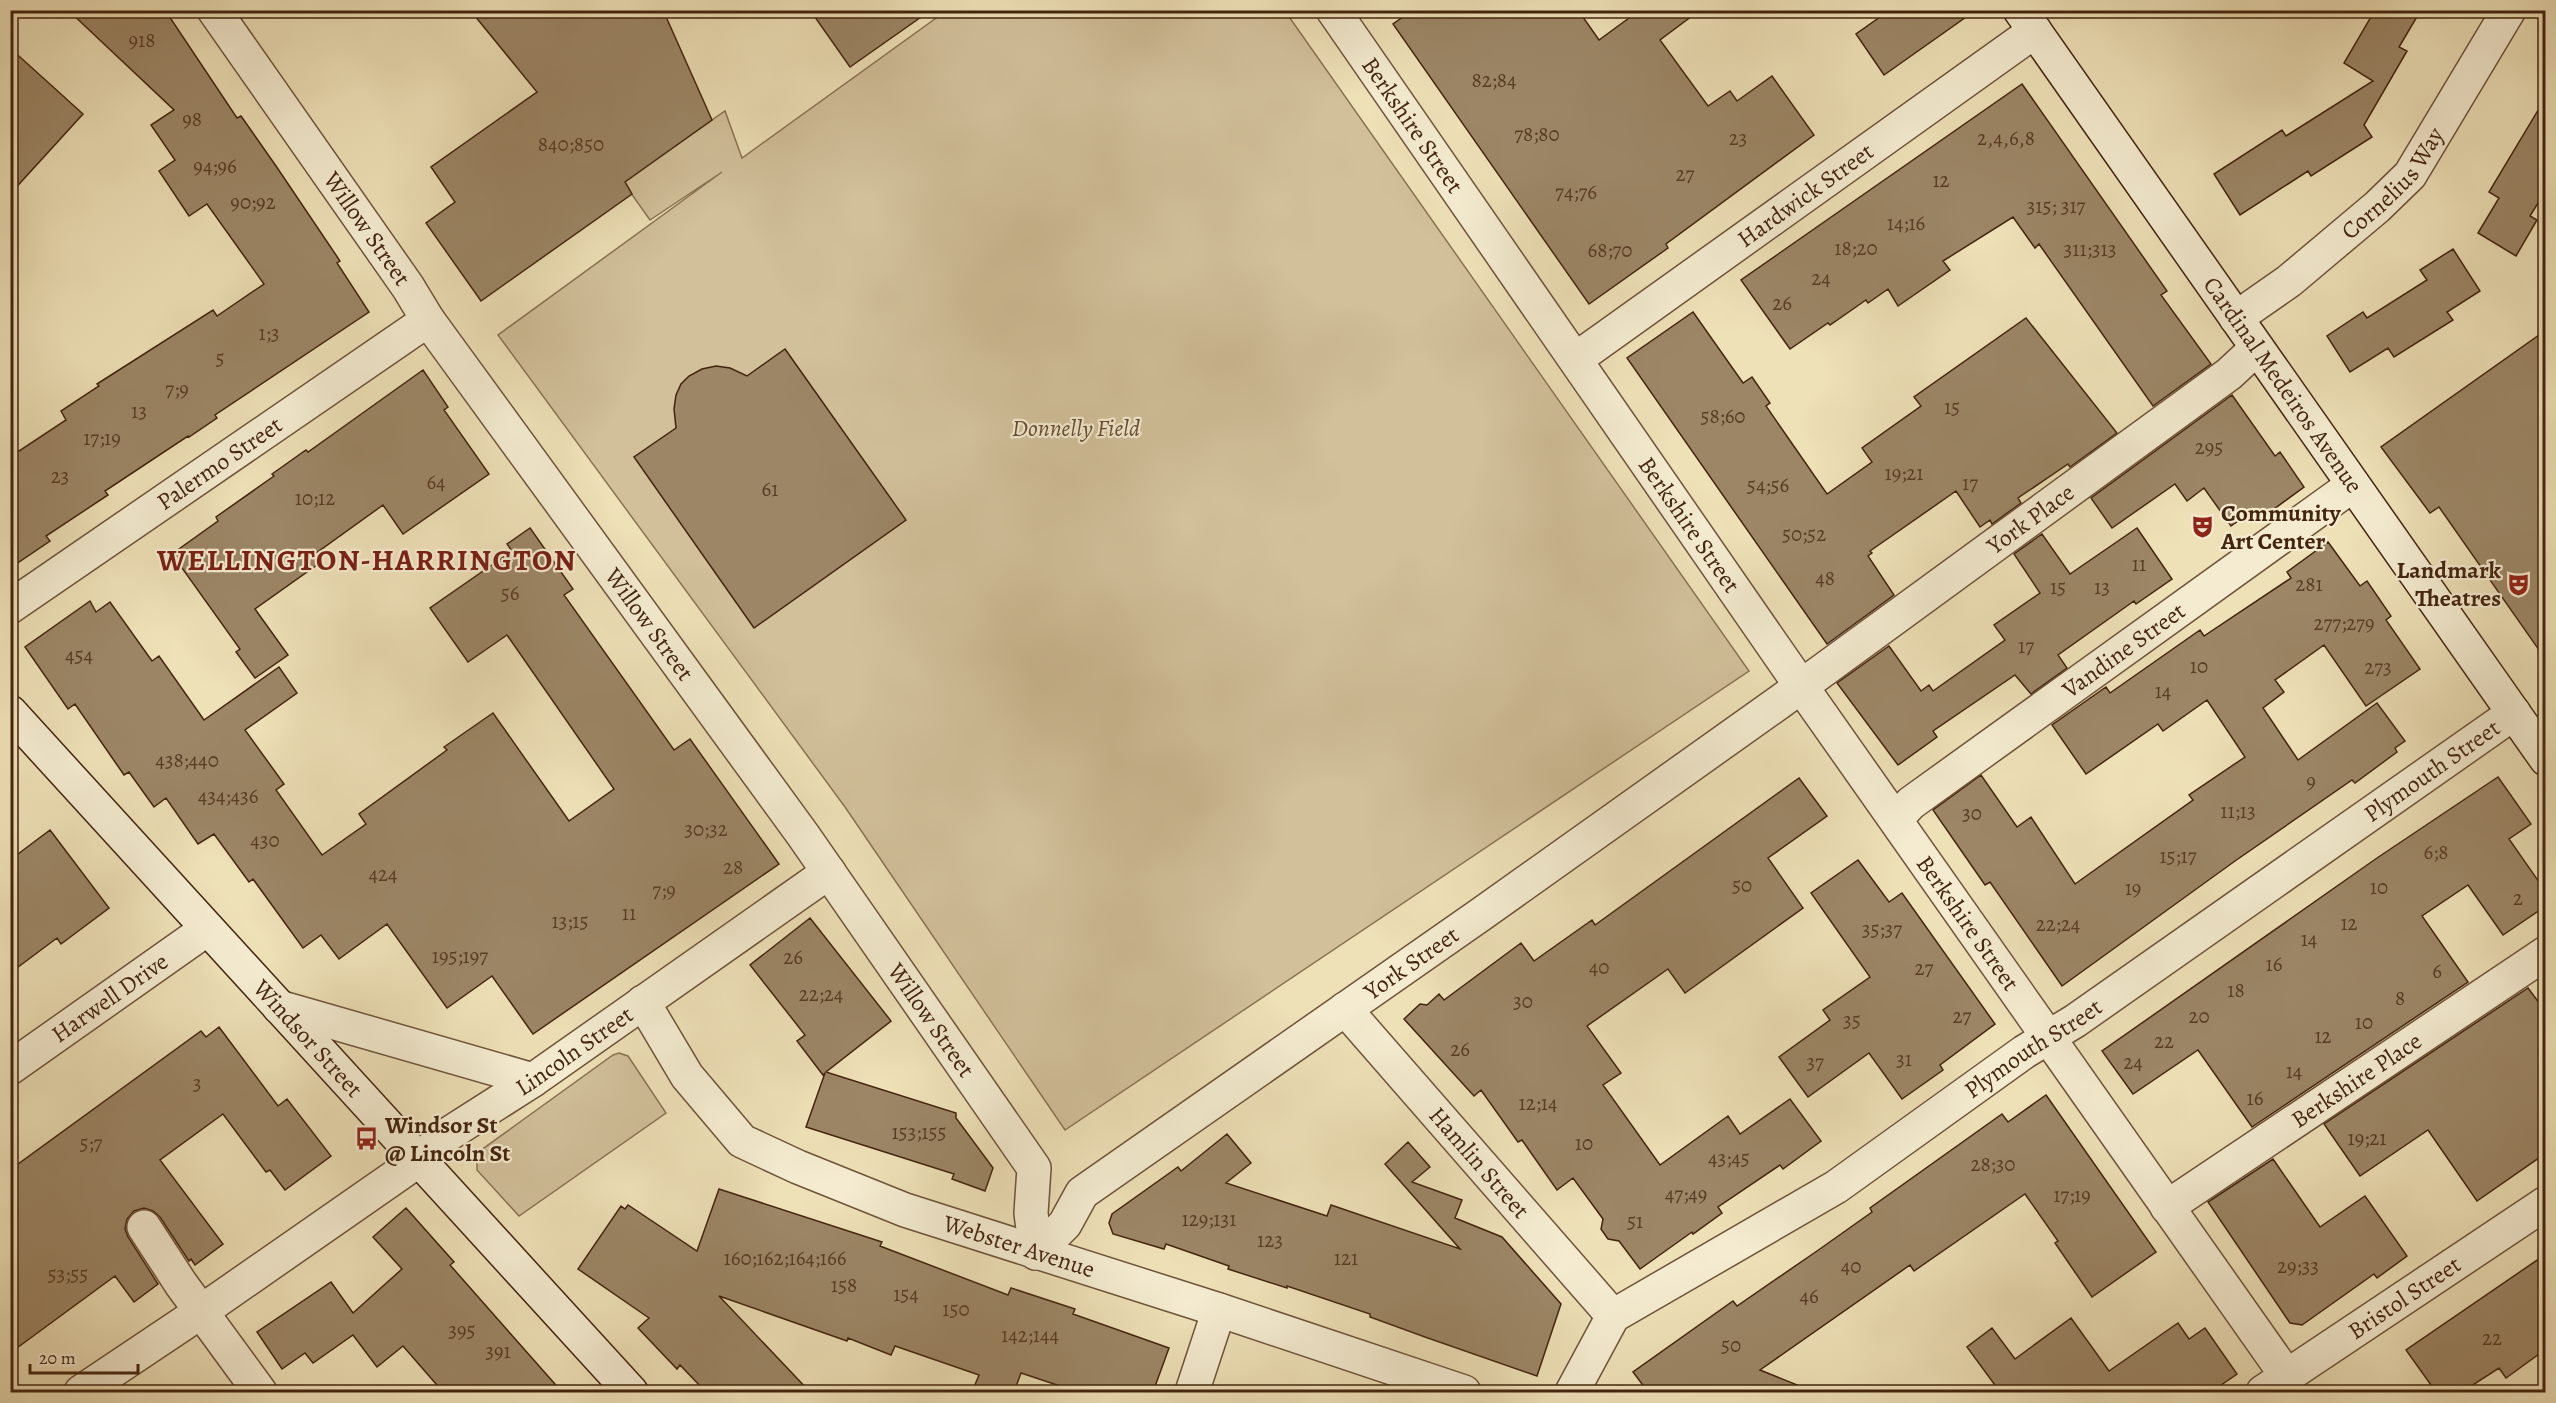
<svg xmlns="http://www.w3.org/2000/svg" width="2556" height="1403" viewBox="0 0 2556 1403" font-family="Alegreya,serif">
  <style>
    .green { fill: #d1c09a; stroke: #8a7254; stroke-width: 1.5 }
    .building { fill: #9c8666; stroke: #43240f; stroke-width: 1.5 }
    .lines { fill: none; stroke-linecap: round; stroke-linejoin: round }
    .street-casing { stroke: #6e5339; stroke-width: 36 }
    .secondary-casing { stroke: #43240f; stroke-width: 36 }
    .street { stroke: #f4ebd0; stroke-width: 33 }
    .secondary { stroke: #f4ebd0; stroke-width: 33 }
    .labels { text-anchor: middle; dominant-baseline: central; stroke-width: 4.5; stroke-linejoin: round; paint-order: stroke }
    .number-label { font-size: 21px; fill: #593c25 }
    .street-label { font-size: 24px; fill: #43240f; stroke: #f4ebd0 }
    .park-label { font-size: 24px; font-style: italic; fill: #664b32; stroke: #f4ebd0 }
    .poi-label { font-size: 24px; font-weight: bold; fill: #43240f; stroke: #f4ebd0; text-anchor: start }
    .district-label { font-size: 30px; font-weight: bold; letter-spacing: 1.5px; fill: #7a1f14; stroke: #f4ebd0 }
  </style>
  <rect width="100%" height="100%" fill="#eee0b7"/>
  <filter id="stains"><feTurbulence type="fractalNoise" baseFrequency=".00333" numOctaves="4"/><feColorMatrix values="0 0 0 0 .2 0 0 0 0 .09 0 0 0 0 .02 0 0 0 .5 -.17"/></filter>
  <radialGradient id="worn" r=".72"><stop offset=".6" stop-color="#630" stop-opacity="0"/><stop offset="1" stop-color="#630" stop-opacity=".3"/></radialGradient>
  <path class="green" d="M 946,11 L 1285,11 L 1749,671 L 1065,1130 L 845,807 L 498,335 L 722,172 L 650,220 L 623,182 L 725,111 L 742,158 Z
    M 619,1053 L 628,1056 L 666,1113 L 519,1216 L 477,1170 L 477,1153 L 613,1055 Z"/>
  <path class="building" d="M 68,10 L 165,10 L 237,118 L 241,116 L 276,166 L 340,261 L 337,263 L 369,312 L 215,415 L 217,418 L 189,437 L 188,436 L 105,491 L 108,495 L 46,536 L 50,541 L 10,568 L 10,457 L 66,420 L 61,411 L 99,386 L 97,384 L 213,310 L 217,316 L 264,284 L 207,204 L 189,216 L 159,171 L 175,160 L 151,125 L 174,110 Z
    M 470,10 L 663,10 L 712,120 L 625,182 L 632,194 L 481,301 L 426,223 L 455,202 L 431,167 L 537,92 Z
    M 810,10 L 931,10 L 850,67 Z
    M 1413,10 L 1578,10 L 1599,40 L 1640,10 L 1700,10 L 1660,40 L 1708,106 L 1730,91 L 1737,101 L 1772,76 L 1814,135 L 1666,244 L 1668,248 L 1589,304 L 1393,24 Z
    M 1890,10 L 1976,10 L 1884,75 L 1856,34 Z
    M 2375,10 L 2421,10 L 2399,47 L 2407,51 L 2364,125 L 2372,137 L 2311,176 L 2308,171 L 2240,215 L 2214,174 L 2282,130 L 2286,136 L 2373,81 L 2344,63 Z
    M 10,48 L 83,114 L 10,194 Z
    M 2022,84 L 2167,291 L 2161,295 L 2211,364 L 2153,406 L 2039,244 L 2035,248 L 2013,217 L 1943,261 L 1950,270 L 1898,306 L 1888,289 L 1868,303 L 1866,300 L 1830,325 L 1828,323 L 1790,349 L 1741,280 Z
    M 2546,97 L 2546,190 L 2530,216 L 2537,220 L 2516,256 L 2478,233 L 2499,198 L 2489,192 Z
    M 2453,249 L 2480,291 L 2447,312 L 2453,320 L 2394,357 L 2388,348 L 2350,372 L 2327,336 L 2363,312 L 2367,318 L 2427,280 L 2420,270 Z
    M 1693,312 L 1743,383 L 1752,377 L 1770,403 L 1766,406 L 1827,494 L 1872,462 L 1862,448 L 1921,406 L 1914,397 L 2026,318 L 2117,433 L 2070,467 L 2068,464 L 2018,498 L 2021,503 L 1992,524 L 1990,520 L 1980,527 L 1956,491 L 1870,551 L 1872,553 L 1868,556 L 1894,595 L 1827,644 L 1627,358 Z
    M 2546,330 L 2546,660 L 2439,507 L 2430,513 L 2381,447 Z
    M 785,349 L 906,520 L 754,628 L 634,457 L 676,428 L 674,409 L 676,395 L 681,384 L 689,376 L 702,369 L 716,366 L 730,368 L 747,376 Z
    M 423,370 L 448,407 L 444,410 L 489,474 L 403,534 L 383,505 L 315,554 L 321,562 L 255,609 L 288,655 L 255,678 L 236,652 L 240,649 L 172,554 L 218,521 L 216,517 L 274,476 L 272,474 L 306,450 L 308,452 Z
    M 2232,395 L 2275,456 L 2280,452 L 2304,487 L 2259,520 L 2252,511 L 2231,526 L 2204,488 L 2187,501 L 2175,484 L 2112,528 L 2091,498 Z
    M 530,528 L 573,589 L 564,595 L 674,750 L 690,739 L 779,864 L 533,1034 L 492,976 L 447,1008 L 387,924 L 339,959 L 321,935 L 303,948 L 253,879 L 249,882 L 214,834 L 198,844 L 166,798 L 154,807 L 129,772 L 124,775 L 75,704 L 68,709 L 25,647 L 90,601 L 96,612 L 110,602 L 152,661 L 159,656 L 204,720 L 279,667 L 297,693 L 245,730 L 284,784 L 276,790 L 322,855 L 366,824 L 359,814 L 447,750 L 444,747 L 493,713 L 569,821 L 614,789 L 507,635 L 468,662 L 430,608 L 512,551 L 507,544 Z
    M 2137,528 L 2172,579 L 2136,604 L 2134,601 L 2058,655 L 2067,668 L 2031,694 L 2015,675 L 1933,731 L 1937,737 L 1898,765 L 1837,683 L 1889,646 L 1921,691 L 1929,685 L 1933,691 L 2005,640 L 1994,625 L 2040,593 L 2014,554 L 2042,534 L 2070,574 Z
    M 2328,542 L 2360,586 L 2367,581 L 2391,616 L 2386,620 L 2420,669 L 2366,706 L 2324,645 L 2275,680 L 2284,692 L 2263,708 L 2298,760 L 2377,703 L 2405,741 L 2395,748 L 2397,752 L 2355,783 L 2352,780 L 2235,861 L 2062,986 L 1990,882 L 1985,885 L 1933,810 L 1981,775 L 2017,827 L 2031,817 L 2075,884 L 2193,800 L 2189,795 L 2245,757 L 2207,700 L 2163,731 L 2158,724 L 2086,774 L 2052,725 L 2106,687 L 2110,693 L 2200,630 L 2204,636 L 2291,578 L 2287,572 Z
    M 2498,777 L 2531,824 L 2509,839 L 2546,892 L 2546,906 L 2503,935 L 2468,885 L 2422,916 L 2468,982 L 2252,1127 L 2198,1050 L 2133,1094 L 2102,1051 L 2377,858 Z
    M 1799,778 L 1827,816 L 1768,858 L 1803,908 L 1685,993 L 1668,969 L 1587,1026 L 1621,1073 L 1603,1085 L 1660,1165 L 1728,1116 L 1740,1134 L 1790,1099 L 1821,1141 L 1783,1169 L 1780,1165 L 1718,1207 L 1722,1213 L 1693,1234 L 1692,1232 L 1640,1269 L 1619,1241 L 1608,1239 L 1601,1229 L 1603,1219 L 1573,1178 L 1557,1190 L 1522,1140 L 1518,1142 L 1481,1090 L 1474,1096 L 1404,1019 L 1420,1004 L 1427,1005 L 1439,994 L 1444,1000 L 1521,943 L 1534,961 L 1592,920 L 1595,925 Z
    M 50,830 L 109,908 L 61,944 L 57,938 L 10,973 L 10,860 Z
    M 1858,860 L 1889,902 L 1902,893 L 1995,1024 L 1940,1065 L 1943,1070 L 1902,1099 L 1869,1053 L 1808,1097 L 1779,1057 L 1830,1020 L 1823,1010 L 1870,977 L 1811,893 Z
    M 810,918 L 891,1021 L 826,1072 L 956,1113 L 956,1118 L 993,1168 L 985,1191 L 952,1179 L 954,1174 L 806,1127 L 825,1073 L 823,1075 L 797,1041 L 805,1035 L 750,965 Z
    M 2528,988 L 2546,1012 L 2546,1153 L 2477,1201 L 2428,1130 L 2360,1176 L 2324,1124 Z
    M 219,1027 L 278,1106 L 287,1099 L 331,1156 L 285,1190 L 270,1170 L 266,1172 L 223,1114 L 160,1160 L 223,1244 L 195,1265 L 191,1259 L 189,1261 L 160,1217 L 153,1211 L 144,1208 L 134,1211 L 127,1219 L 125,1229 L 128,1237 L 158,1284 L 134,1302 L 115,1276 L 10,1353 L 10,1170 L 201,1031 L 206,1037 Z
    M 2046,1095 L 2156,1252 L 2092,1297 L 2055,1243 L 2058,1241 L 2025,1194 L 1914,1271 L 1910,1265 L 1760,1370 L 1812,1391 L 1811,1392 L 1648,1392 L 1633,1372 L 1733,1301 L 1737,1306 L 1817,1251 L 1872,1212 L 1870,1208 L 2002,1114 L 2008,1122 Z
    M 1227,1134 L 1251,1163 L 1226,1183 L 1327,1216 L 1331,1205 L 1460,1249 L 1385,1164 L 1408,1142 L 1430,1167 L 1412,1182 L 1462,1200 L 1455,1218 L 1502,1237 L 1561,1304 L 1537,1376 L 1425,1337 L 1370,1317 L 1370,1314 L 1287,1286 L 1287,1288 L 1228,1269 L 1229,1266 L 1166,1244 L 1164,1249 L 1113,1234 L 1109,1223 L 1112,1214 L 1178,1167 L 1181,1171 Z
    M 2273,1159 L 2320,1227 L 2365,1196 L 2407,1256 L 2377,1278 L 2374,1274 L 2302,1325 L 2290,1323 L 2208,1202 Z
    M 719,1189 L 882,1242 L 880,1246 L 1008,1295 L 1011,1288 L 1075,1309 L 1073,1314 L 1169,1348 L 1153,1392 L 1078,1392 L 1021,1373 L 1014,1392 L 972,1392 L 979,1375 L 895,1346 L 891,1355 L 848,1338 L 847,1341 L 719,1296 L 810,1392 L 706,1392 L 680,1365 L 677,1369 L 638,1328 L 649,1318 L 578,1269 L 621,1206 L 625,1209 L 628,1205 L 697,1251 Z
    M 406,1208 L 454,1262 L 450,1265 L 562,1392 L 443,1392 L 403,1346 L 377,1367 L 353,1335 L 313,1363 L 305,1353 L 282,1369 L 257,1332 L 331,1282 L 353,1313 L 402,1269 L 373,1237 Z
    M 2546,1254 L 2546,1349 L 2506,1378 L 2499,1368 L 2462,1392 L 2436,1392 L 2406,1350 Z
    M 2071,1318 L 2109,1371 L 2178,1323 L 2189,1339 L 2205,1328 L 2237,1374 L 2211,1392 L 2000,1392 L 1967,1347 L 1992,1328 L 2015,1359 Z"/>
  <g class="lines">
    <defs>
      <g id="street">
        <path id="s1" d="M 214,10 L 408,287 L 428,320 L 803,835 L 1034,1168 L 1031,1213 L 1036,1253"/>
        <path id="s2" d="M 1333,10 L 1801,686 L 2286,1375"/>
        <path id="s3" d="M 2236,318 L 2289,281 L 2377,207 L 2410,175 L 2509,10"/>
        <path id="s4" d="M 1576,359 L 2035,31"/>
        <path id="s5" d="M 10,607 L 428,320"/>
        <path id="s6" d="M 1896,819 L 1911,803 L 2353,485"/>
        <path id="s7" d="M 643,1002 L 687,1076 L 742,1141 L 798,1167 L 905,1210 L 1219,1310 L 1464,1392"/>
        <path d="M 279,1007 L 533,1080"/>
        <path id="s8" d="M 1345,1009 L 1613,1316"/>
        <path id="s9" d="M 10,1068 L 207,929"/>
        <path id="s10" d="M 2167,1207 L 2546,953"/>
        <path d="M 144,1227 L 181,1284 L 260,1392"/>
        <path id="s11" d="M 1036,1253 L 1065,1224 L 1082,1193 L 1480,915 L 1781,701 L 2229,374 L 2257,348"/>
        <path id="s12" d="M 81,1392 L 202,1311 L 419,1160 L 444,1137 L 533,1080 L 829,872"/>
        <path d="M 1192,1392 L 1219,1310"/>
        <path id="s13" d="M 1572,1392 L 1613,1316 L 1836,1187 L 2024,1052 L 2075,1021 L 2514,713"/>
        <path id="s14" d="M 2263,1392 L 2546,1203"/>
      </g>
      <g id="secondary">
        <path id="s15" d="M 2020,10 L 2546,759"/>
        <path id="s16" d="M 10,712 L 631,1392"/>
      </g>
    </defs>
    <use href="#street" class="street-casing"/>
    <use href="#secondary" class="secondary-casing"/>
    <use href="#street" class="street"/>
    <use href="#secondary" class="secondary"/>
  </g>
  <defs>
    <symbol id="theatre-bare" viewBox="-9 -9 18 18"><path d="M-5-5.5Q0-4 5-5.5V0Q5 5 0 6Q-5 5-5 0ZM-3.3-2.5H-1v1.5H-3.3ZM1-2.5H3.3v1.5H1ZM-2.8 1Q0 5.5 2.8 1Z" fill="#8f2418" stroke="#f4ebd0" stroke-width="2.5" paint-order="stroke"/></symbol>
    <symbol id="bus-bare" viewBox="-9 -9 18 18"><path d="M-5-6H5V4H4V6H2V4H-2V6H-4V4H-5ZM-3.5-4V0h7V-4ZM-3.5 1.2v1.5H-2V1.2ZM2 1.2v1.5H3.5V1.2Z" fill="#8f2418" stroke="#f4ebd0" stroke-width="2.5" paint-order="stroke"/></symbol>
  </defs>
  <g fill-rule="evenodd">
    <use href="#theatre-bare" x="2186" y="510" width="33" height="33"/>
    <use href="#theatre-bare" x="2502" y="568" width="33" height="33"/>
    <use href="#bus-bare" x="350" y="1122" width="33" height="33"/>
  </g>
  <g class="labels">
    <g class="number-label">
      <text x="142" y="40">918</text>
      <text x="1494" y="80">82;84</text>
      <text x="192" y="119">98</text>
      <text x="1537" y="134">78;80</text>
      <text x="1738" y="138">23</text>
      <text x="2006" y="138">2,4,6,8</text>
      <text x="571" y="144">840;850</text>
      <text x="215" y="166">94;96</text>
      <text x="1685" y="174">27</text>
      <text x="1941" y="180">12</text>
      <text x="1576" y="192">74;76</text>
      <text x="253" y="202">90;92</text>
      <text x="2056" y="206">315; 317</text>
      <text x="1906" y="223">14;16</text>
      <text x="1856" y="248">18;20</text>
      <text x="2090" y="249">311;313</text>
      <text x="1610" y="250">68;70</text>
      <text x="1821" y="278">24</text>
      <text x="1782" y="303">26</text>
      <text x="269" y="333">1;3</text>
      <text x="220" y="358">5</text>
      <text x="177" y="389">7;9</text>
      <text x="1952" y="407">15</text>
      <text x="139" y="411">13</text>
      <text x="1723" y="416">58;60</text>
      <text x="102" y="438">17;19</text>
      <text x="2209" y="447">295</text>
      <text x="1904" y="473">19;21</text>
      <text x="60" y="476">23</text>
      <text x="436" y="482">64</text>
      <text x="1970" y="483">17</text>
      <text x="1768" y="485">54;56</text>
      <text x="770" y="489">61</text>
      <text x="315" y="498">10;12</text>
      <text x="1804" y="534">50;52</text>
      <text x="2139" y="564">11</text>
      <text x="1825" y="578">48</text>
      <text x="2309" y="584">281</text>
      <text x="2058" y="587">15</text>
      <text x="2102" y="587">13</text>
      <text x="510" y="593">56</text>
      <text x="2344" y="623">277;279</text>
      <text x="2026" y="646">17</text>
      <text x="79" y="655">454</text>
      <text x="2199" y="666">10</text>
      <text x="2378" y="667">273</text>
      <text x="2163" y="691">14</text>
      <text x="187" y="760">438;440</text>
      <text x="2311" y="781">9</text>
      <text x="228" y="796">434;436</text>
      <text x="2238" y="811">11;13</text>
      <text x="1972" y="813">30</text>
      <text x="706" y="829">30;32</text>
      <text x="265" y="840">430</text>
      <text x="2436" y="852">6;8</text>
      <text x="2178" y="856">15;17</text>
      <text x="733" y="867">28</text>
      <text x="383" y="874">424</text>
      <text x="1742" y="885">50</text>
      <text x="2379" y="887">10</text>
      <text x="2133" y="888">19</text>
      <text x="664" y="890">7;9</text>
      <text x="2518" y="898">2</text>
      <text x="629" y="913">11</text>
      <text x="570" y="921">13;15</text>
      <text x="2349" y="923">12</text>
      <text x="2058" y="924">22;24</text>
      <text x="1882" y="929">35;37</text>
      <text x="2309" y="939">14</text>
      <text x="460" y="956">195;197</text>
      <text x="793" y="957">26</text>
      <text x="2274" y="964">16</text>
      <text x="1599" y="967">40</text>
      <text x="1924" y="968">27</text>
      <text x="2437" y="971">6</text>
      <text x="2236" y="990">18</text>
      <text x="821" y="994">22;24</text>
      <text x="2400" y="998">8</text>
      <text x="1523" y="1001">30</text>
      <text x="1962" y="1016">27</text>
      <text x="2199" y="1016">20</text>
      <text x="1852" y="1020">35</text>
      <text x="2364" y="1022">10</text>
      <text x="2323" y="1036">12</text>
      <text x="2164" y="1041">22</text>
      <text x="1460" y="1049">26</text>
      <text x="1904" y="1059">31</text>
      <text x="1815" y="1062">37</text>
      <text x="2133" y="1062">24</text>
      <text x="2294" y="1071">14</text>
      <text x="197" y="1083">3</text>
      <text x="2255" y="1098">16</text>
      <text x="1538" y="1103">12;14</text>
      <text x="919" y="1132">153;155</text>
      <text x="2367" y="1138">19;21</text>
      <text x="91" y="1143">5;7</text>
      <text x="1584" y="1143">10</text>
      <text x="1729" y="1158">43;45</text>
      <text x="1993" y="1164">28;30</text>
      <text x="1686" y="1194">47;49</text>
      <text x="2072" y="1195">17;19</text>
      <text x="1209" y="1219">129;131</text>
      <text x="1635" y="1221">51</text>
      <text x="1270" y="1240">123</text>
      <text x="785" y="1258">160;162;164;166</text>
      <text x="1346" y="1258">121</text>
      <text x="1851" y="1266">40</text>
      <text x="2298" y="1266">29;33</text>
      <text x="68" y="1274">53;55</text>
      <text x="844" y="1285">158</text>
      <text x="906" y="1294">154</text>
      <text x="1809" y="1296">46</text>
      <text x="956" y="1309">150</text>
      <text x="462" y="1330">395</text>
      <text x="1030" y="1335">142;144</text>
      <text x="2492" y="1338">22</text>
      <text x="1731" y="1345">50</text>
      <text x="498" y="1351">391</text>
    </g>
    <g class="street-label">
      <text stroke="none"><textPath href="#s2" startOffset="140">Berkshire Street</textPath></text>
      <text stroke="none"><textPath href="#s3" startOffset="208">Cornelius Way</textPath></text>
      <text stroke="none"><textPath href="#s4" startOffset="282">Hardwick Street</textPath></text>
      <text stroke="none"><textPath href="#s1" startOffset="267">Willow Street</textPath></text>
      <text stroke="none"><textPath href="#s15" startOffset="458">Cardinal Medeiros Avenue</textPath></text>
      <text stroke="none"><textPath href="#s5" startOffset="254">Palermo Street</textPath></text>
      <text stroke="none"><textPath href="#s11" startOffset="1240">York Place</textPath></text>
      <text stroke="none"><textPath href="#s2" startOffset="626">Berkshire Street</textPath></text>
      <text stroke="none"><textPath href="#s1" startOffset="753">Willow Street</textPath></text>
      <text stroke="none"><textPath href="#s6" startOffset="284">Vandine Street</textPath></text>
      <text stroke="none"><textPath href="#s13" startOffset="1071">Plymouth Street</textPath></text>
      <text stroke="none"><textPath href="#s2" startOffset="1112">Berkshire Street</textPath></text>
      <text stroke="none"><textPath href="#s11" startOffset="478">York Street</textPath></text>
      <text stroke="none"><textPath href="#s9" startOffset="122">Harwell Drive</textPath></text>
      <text stroke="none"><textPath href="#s1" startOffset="1239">Willow Street</textPath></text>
      <text stroke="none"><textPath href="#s16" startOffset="442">Windsor Street</textPath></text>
      <text stroke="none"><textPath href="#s13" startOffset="585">Plymouth Street</textPath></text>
      <text stroke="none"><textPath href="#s12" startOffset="600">Lincoln Street</textPath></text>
      <text stroke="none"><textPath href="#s10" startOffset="228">Berkshire Place</textPath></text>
      <text stroke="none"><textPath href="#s8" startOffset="204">Hamlin Street</textPath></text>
      <text stroke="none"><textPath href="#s7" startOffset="468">Webster Avenue</textPath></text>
      <text stroke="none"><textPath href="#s14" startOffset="170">Bristol Street</textPath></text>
    </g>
    <g class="park-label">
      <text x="1076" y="428">Donnelly Field</text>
    </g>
    <g class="poi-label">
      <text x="2221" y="513">Community<tspan x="2221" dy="28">Art Center</tspan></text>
      <text x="2501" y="570" text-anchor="end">Landmark<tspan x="2501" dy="28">Theatres</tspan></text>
      <text x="385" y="1125">Windsor St<tspan x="385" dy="28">@ Lincoln St</tspan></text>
    </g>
    <g class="district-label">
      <text x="367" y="560">WELLINGTON-HARRINGTON</text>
    </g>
  </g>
  <rect width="2556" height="1403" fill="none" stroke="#eee0b7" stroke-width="36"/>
  <rect x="12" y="12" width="2532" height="1379" fill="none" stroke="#43240f" stroke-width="3"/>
  <rect x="18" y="18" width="2520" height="1367" fill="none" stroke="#43240f" stroke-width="1.5"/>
  <path d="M30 1364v9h108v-9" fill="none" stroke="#43240f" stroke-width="3"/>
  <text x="39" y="1364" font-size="18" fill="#43240f" stroke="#f4ebd0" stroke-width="4.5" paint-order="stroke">20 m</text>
  <rect width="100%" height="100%" filter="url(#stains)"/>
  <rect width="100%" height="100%" fill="url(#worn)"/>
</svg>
